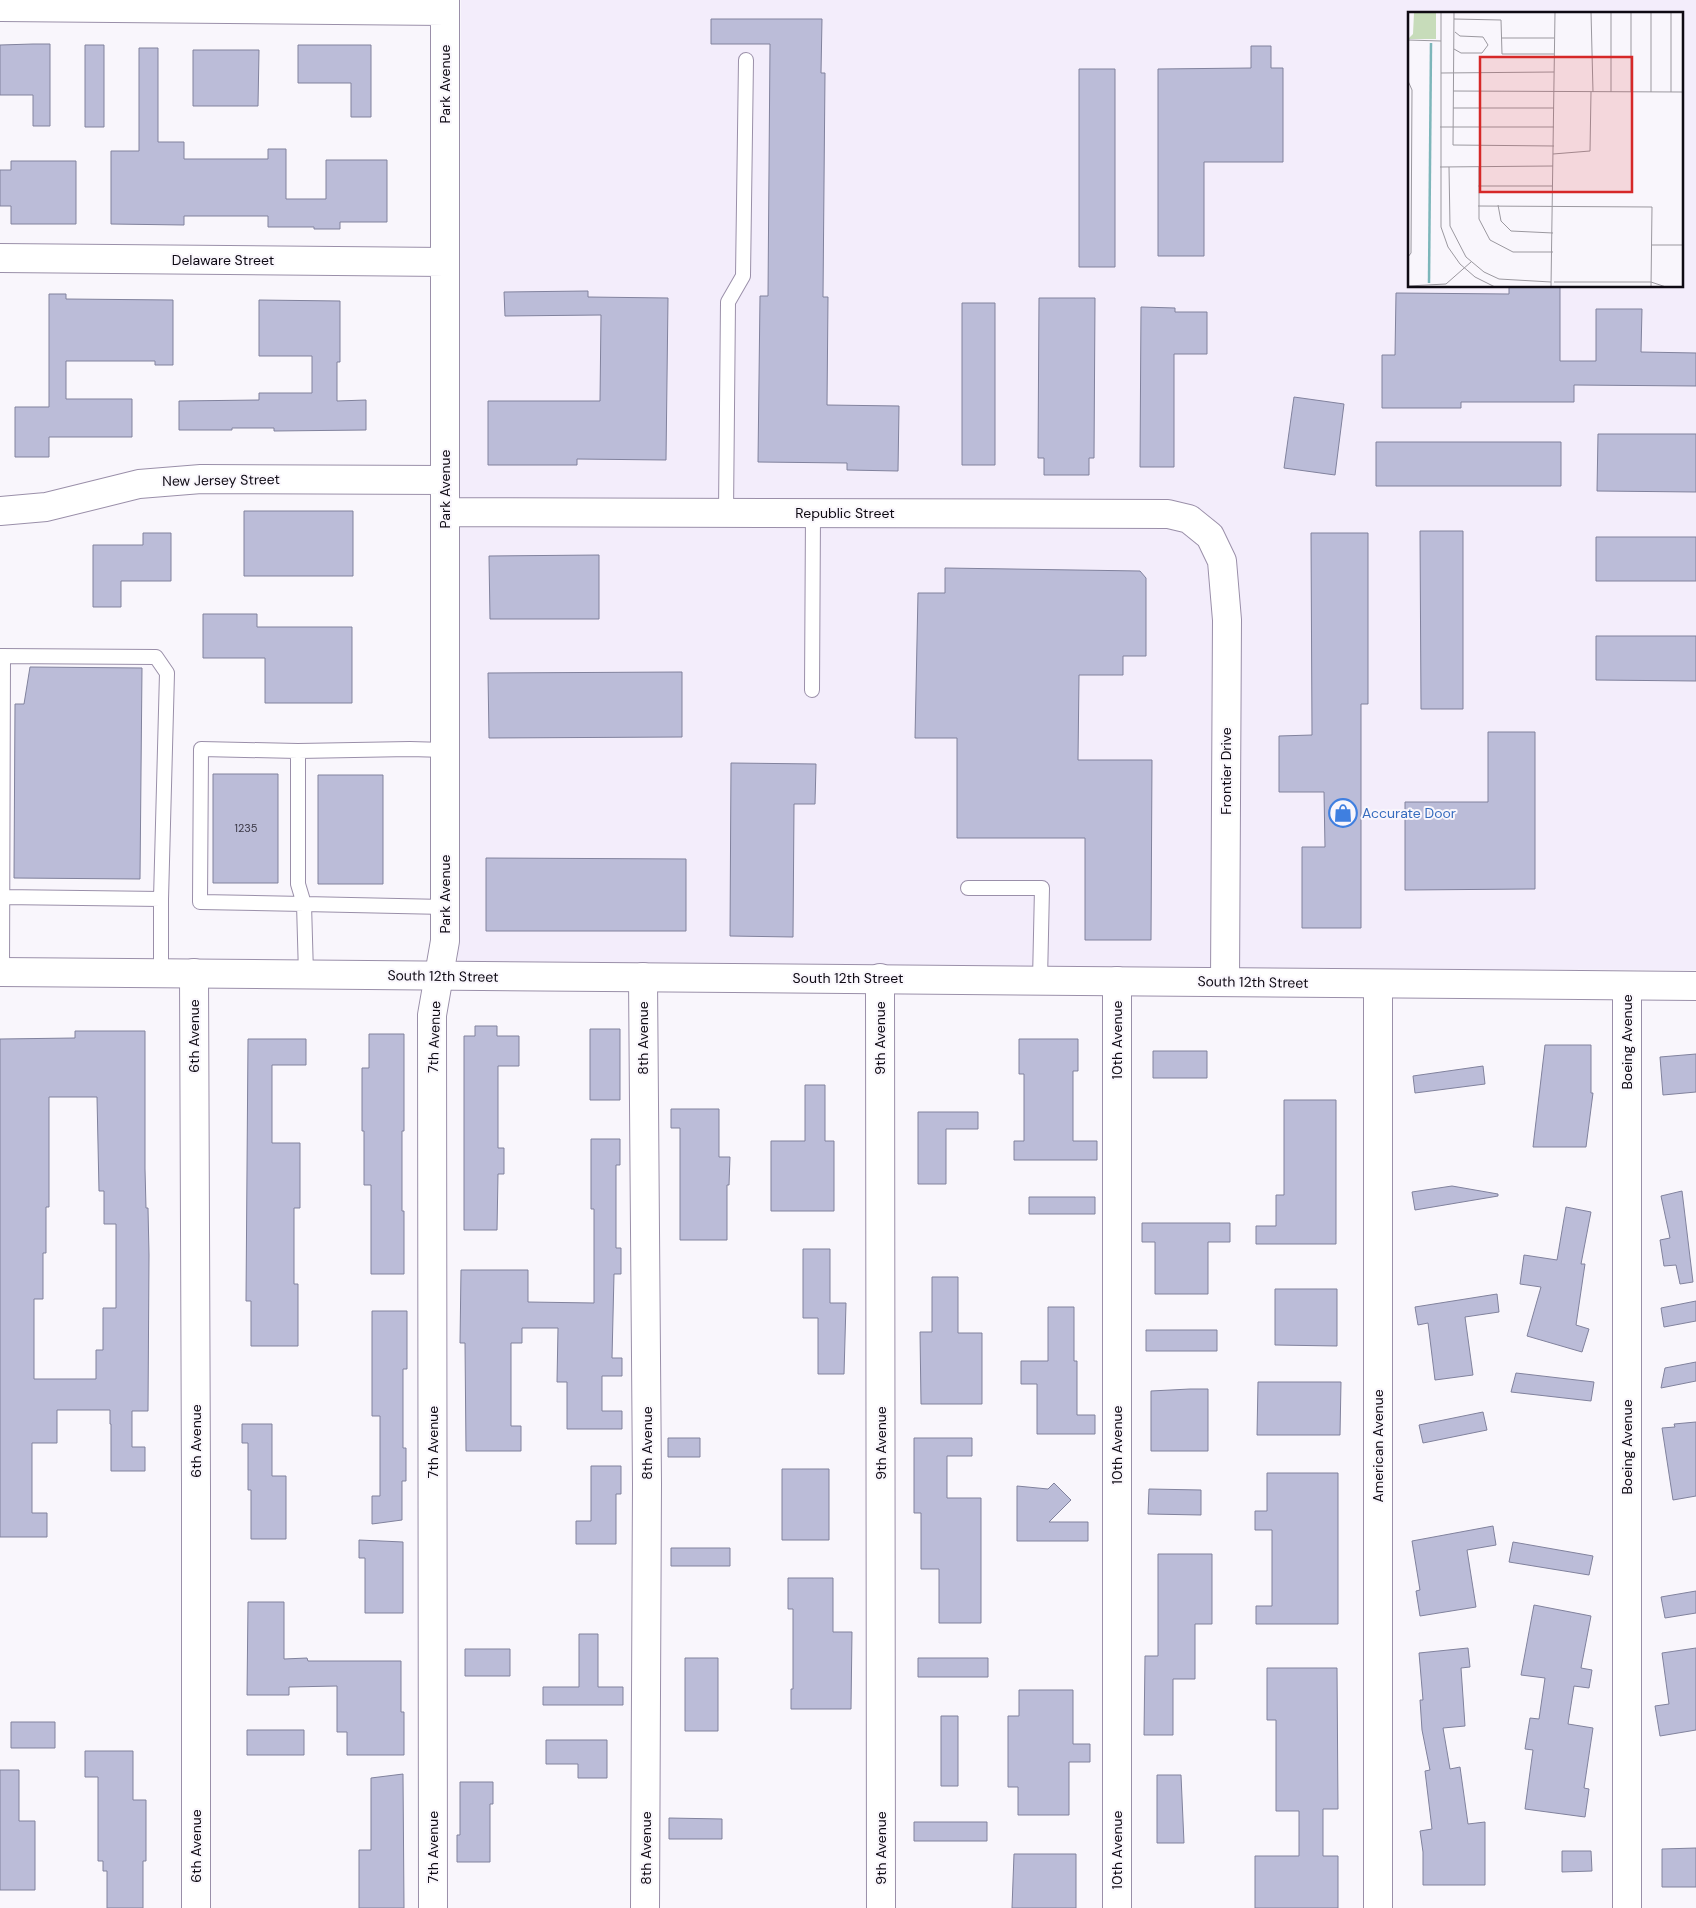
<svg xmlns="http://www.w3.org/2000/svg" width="1696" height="1908" viewBox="0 0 1696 1908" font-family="'DM Sans',sans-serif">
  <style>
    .built { fill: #f3edfb; fill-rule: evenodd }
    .building { fill: #bbbcd8; stroke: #81829d; fill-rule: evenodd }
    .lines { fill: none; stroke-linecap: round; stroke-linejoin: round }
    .service-casing { stroke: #9a8fa9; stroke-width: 16 }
    .minor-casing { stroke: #9a8fa9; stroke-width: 30 }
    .tertiary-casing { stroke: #9a8fa9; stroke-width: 30 }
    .service { stroke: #fff; stroke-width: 14 }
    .minor { stroke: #fff; stroke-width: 28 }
    .tertiary { stroke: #fff; stroke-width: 28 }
    .labels { text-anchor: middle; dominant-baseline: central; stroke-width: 4; stroke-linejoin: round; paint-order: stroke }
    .number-label { font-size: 11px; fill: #393644 }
    .street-label { font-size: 14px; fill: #0e0a13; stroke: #f9f6fc }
    .shop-label { font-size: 14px; fill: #366cbe; stroke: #f9f6fc; text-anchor: start }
    .inset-river { fill: none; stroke: #7db6ba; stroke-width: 2.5 }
    .inset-road { fill: none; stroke: #9b989f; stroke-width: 1 }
    .view { fill: #d62828; fill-opacity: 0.15; stroke: #d62828; stroke-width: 2.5 }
    .inset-edge { fill: none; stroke: #0e0a13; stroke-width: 2.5 }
  </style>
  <rect width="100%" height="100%" fill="#f9f6fc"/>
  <path class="built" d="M 461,0 L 1696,0 L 1696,970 L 458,966 ZM 1410,14 L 1682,14 L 1682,286 L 1410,286 Z"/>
  <path class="building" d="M 711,19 L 822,19 L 821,73 L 825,73 L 823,297 L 828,297 L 827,405 L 899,406 L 898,471 L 847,470 L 847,463 L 758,462 L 760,296 L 768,296 L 770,44 L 711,44 Z
    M 33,44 L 50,44 L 50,126 L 33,126 L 33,95 L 0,95 L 0,45 Z
    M 85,45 L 104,45 L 104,127 L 85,127 Z
    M 298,45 L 371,45 L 371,117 L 351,117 L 351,83 L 298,83 Z
    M 1251,46 L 1271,46 L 1271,68 L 1283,68 L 1283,162 L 1204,162 L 1204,256 L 1158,256 L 1158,69 L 1251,68 Z
    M 139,48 L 158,48 L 158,142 L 184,142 L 184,159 L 268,159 L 268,149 L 286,149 L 286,199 L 326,199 L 326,160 L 387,160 L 387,222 L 340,222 L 340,229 L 314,229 L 314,227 L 268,227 L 268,216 L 184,216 L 184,225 L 111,224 L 111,151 L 139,151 Z
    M 193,50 L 259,50 L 258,106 L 193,106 Z
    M 1079,69 L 1115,69 L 1115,267 L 1079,267 Z
    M 11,161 L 76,161 L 76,224 L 11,224 L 11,206 L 0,206 L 0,170 L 11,170 Z
    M 1509,286 L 1560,286 L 1560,361 L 1596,361 L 1596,309 L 1642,309 L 1641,352 L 1696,353 L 1696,386 L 1574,385 L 1574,402 L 1461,402 L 1461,408 L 1382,408 L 1382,355 L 1395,355 L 1396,293 L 1509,294 Z
    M 588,291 L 588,297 L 668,298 L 666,460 L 577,459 L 577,465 L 488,465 L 488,401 L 600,401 L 601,315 L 505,316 L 504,292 Z
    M 49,294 L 66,294 L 66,299 L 173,300 L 173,365 L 155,365 L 155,361 L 66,361 L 66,399 L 132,399 L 132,437 L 49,437 L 49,457 L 15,457 L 15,407 L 49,407 Z
    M 1039,298 L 1095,298 L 1094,458 L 1089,458 L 1089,475 L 1044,475 L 1044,458 L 1038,458 Z
    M 259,300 L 340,301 L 340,362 L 337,362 L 337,401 L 366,400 L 366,430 L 274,431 L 274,428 L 232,428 L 232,430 L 179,430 L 179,401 L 259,400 L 259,393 L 312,393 L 312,356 L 259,356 Z
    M 962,303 L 995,303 L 995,465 L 962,465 Z
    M 1141,307 L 1175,308 L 1175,312 L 1207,312 L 1207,354 L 1174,354 L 1174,467 L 1140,467 Z
    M 1294,397 L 1344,404 L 1335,475 L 1284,468 Z
    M 1598,434 L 1696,434 L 1696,492 L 1597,491 Z
    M 1376,442 L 1561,442 L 1561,486 L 1376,486 Z
    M 244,511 L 353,511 L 353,576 L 244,576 Z
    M 1420,531 L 1463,531 L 1463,709 L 1421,709 Z
    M 143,533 L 171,533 L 171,581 L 121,581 L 121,607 L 93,607 L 93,545 L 143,545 Z
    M 1311,533 L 1368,533 L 1368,704 L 1361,704 L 1361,928 L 1302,928 L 1302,847 L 1325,847 L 1324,792 L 1279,792 L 1279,736 L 1312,735 Z
    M 1596,537 L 1696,537 L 1696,581 L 1596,581 Z
    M 599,555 L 599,619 L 490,619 L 489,556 Z
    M 945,568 L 1140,571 L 1146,578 L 1146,656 L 1123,656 L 1123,675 L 1079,675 L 1078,760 L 1152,760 L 1151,940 L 1085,940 L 1085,838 L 957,838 L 957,738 L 915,738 L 918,593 L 945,593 Z
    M 203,614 L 257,614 L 257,627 L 352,627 L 352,703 L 265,703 L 265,658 L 203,658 Z
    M 1596,636 L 1696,636 L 1696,681 L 1596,680 Z
    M 30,667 L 142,668 L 140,879 L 14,878 L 15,704 L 24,704 Z
    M 682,672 L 682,737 L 489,738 L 488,673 Z
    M 1488,732 L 1535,732 L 1535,889 L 1405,890 L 1405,802 L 1488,802 Z
    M 731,763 L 816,764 L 815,804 L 794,804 L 793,937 L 730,936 Z
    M 213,774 L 278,774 L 278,883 L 213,883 Z
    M 318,775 L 383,775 L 383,884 L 318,884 Z
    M 486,858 L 686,859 L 686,931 L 486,931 Z
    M 475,1026 L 497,1026 L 497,1036 L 519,1036 L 519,1066 L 498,1066 L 498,1148 L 504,1148 L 504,1174 L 498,1174 L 497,1230 L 464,1230 L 464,1036 L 475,1036 Z
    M 590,1029 L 620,1029 L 620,1100 L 590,1100 Z
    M 75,1031 L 145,1031 L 145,1169 L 146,1208 L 148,1208 L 149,1255 L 148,1411 L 132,1411 L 132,1447 L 145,1447 L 145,1471 L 111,1471 L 111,1424 L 110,1424 L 110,1410 L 57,1410 L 57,1443 L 32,1443 L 32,1513 L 47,1513 L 47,1537 L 0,1537 L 0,1039 L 75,1038 ZM 49,1097 L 97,1097 L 99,1191 L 104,1191 L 104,1224 L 116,1224 L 116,1308 L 103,1308 L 103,1350 L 96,1350 L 96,1379 L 34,1379 L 34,1299 L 43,1299 L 43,1253 L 46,1253 L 46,1207 L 49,1207 Z
    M 369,1034 L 404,1034 L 404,1131 L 402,1131 L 402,1211 L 404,1211 L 404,1274 L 371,1274 L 371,1185 L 364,1185 L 364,1131 L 362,1131 L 362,1068 L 369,1068 Z
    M 248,1039 L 306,1039 L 306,1065 L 272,1065 L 272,1143 L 300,1143 L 300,1208 L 294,1208 L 294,1284 L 298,1284 L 298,1346 L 251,1346 L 251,1301 L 246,1301 Z
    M 1019,1039 L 1078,1039 L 1078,1071 L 1073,1071 L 1073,1141 L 1097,1141 L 1097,1160 L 1014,1160 L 1014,1141 L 1024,1141 L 1024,1074 L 1019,1074 Z
    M 1545,1045 L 1591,1045 L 1591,1093 L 1593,1093 L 1586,1147 L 1533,1147 Z
    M 1153,1051 L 1207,1051 L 1207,1078 L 1153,1078 Z
    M 1696,1054 L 1696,1092 L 1663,1095 L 1660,1057 Z
    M 1483,1066 L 1485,1084 L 1415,1093 L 1413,1076 Z
    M 805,1085 L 825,1085 L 825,1141 L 834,1141 L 834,1211 L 771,1211 L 771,1141 L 805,1141 Z
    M 1284,1100 L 1336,1100 L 1336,1244 L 1256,1244 L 1256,1226 L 1276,1226 L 1276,1195 L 1284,1195 Z
    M 671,1109 L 719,1109 L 719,1157 L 730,1157 L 729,1185 L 727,1185 L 727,1240 L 680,1240 L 680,1128 L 671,1128 Z
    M 918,1112 L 978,1112 L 978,1129 L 946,1129 L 946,1184 L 918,1184 Z
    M 591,1139 L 620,1139 L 620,1165 L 616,1165 L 616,1248 L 621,1248 L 621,1274 L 614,1274 L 612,1358 L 622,1358 L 622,1376 L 602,1376 L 602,1411 L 622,1411 L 622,1429 L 567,1429 L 567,1382 L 557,1382 L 558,1328 L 522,1328 L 522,1343 L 511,1343 L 511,1426 L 521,1426 L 521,1451 L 466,1451 L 465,1343 L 460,1343 L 461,1270 L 528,1270 L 528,1302 L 594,1303 L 594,1209 L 591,1209 Z
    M 1452,1186 L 1498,1194 L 1498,1196 L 1415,1210 L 1412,1192 Z
    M 1682,1191 L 1693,1282 L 1680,1284 L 1676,1265 L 1664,1266 L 1660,1240 L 1670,1238 L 1661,1196 Z
    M 1029,1197 L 1095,1197 L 1095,1214 L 1029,1214 Z
    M 1566,1207 L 1591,1212 L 1581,1264 L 1585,1264 L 1576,1325 L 1589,1329 L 1582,1352 L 1527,1336 L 1541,1287 L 1520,1284 L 1524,1255 L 1557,1260 Z
    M 1142,1223 L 1230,1223 L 1230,1242 L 1208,1242 L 1208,1294 L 1155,1294 L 1155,1242 L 1142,1242 Z
    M 803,1249 L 830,1249 L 830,1303 L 846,1303 L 844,1374 L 818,1374 L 818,1318 L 803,1318 Z
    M 932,1277 L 958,1277 L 958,1333 L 982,1333 L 982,1404 L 921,1404 L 920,1332 L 932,1332 Z
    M 1275,1289 L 1337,1289 L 1337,1346 L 1275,1345 Z
    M 1497,1294 L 1499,1312 L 1465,1317 L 1473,1375 L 1435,1380 L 1428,1323 L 1418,1325 L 1415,1307 Z
    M 1696,1301 L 1696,1321 L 1664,1327 L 1661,1308 Z
    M 1048,1307 L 1074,1307 L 1074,1361 L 1077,1361 L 1077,1415 L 1095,1415 L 1095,1434 L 1037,1434 L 1037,1384 L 1021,1384 L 1021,1361 L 1048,1361 Z
    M 372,1311 L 407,1311 L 407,1369 L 403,1369 L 403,1448 L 406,1448 L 406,1481 L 402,1481 L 402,1520 L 372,1524 L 372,1496 L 380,1496 L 380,1416 L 372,1416 Z
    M 1146,1330 L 1217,1330 L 1217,1351 L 1146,1351 Z
    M 1696,1362 L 1696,1381 L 1661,1388 L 1665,1368 Z
    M 1516,1373 L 1594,1382 L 1591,1401 L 1511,1392 Z
    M 1258,1382 L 1341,1382 L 1340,1435 L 1257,1435 Z
    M 1190,1389 L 1208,1389 L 1208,1451 L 1151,1451 L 1151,1391 Z
    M 1483,1412 L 1487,1430 L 1423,1443 L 1419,1425 Z
    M 1696,1422 L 1696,1496 L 1673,1500 L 1662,1428 L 1675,1427 L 1674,1424 Z
    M 242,1424 L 272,1424 L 272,1476 L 286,1476 L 286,1539 L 251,1539 L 251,1490 L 248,1490 L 248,1443 L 242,1443 Z
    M 668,1438 L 700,1438 L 700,1457 L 668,1457 Z
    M 914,1438 L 972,1438 L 972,1456 L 947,1456 L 947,1498 L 981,1498 L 981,1623 L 939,1623 L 939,1569 L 921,1569 L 921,1513 L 914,1513 Z
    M 591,1466 L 621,1466 L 621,1494 L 616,1494 L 616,1544 L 576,1544 L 576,1521 L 591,1521 Z
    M 782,1469 L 829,1469 L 829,1540 L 782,1540 Z
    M 1267,1473 L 1338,1473 L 1338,1624 L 1256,1624 L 1256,1606 L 1272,1606 L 1272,1530 L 1255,1530 L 1255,1511 L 1267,1511 Z
    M 1054,1483 L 1071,1500 L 1049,1522 L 1088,1522 L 1088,1541 L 1017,1541 L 1017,1486 L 1048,1489 Z
    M 1149,1489 L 1201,1490 L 1201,1515 L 1148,1514 Z
    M 1493,1526 L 1496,1545 L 1467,1550 L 1476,1607 L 1420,1616 L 1416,1591 L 1420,1590 L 1412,1541 Z
    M 359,1540 L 403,1542 L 403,1613 L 365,1613 L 365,1558 L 359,1558 Z
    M 1513,1542 L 1593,1556 L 1589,1575 L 1509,1562 Z
    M 671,1548 L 730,1548 L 730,1566 L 671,1566 Z
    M 1158,1554 L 1212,1554 L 1212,1624 L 1195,1624 L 1195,1679 L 1173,1679 L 1173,1735 L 1144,1735 L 1145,1656 L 1158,1656 Z
    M 788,1578 L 833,1578 L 833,1632 L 852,1632 L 851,1709 L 791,1709 L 791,1689 L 793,1689 L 793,1609 L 788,1609 Z
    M 1696,1591 L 1696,1613 L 1665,1618 L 1661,1597 Z
    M 248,1602 L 284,1602 L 284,1659 L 307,1658 L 308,1661 L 401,1661 L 401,1712 L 404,1712 L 404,1755 L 347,1755 L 347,1732 L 337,1732 L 337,1686 L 289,1687 L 289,1695 L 247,1695 Z
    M 1534,1605 L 1591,1616 L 1581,1668 L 1592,1670 L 1589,1688 L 1574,1686 L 1568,1724 L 1593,1728 L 1584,1788 L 1589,1789 L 1585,1817 L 1525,1809 L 1533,1750 L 1525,1749 L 1530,1718 L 1539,1719 L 1545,1678 L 1521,1675 Z
    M 579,1634 L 598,1634 L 598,1687 L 623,1687 L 623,1705 L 543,1705 L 543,1687 L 579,1687 Z
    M 1468,1648 L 1470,1667 L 1461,1668 L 1465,1726 L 1443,1728 L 1450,1769 L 1460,1767 L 1468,1824 L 1485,1822 L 1485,1885 L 1423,1885 L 1423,1852 L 1420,1831 L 1432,1829 L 1425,1771 L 1430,1770 L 1422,1730 L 1420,1700 L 1423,1700 L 1419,1653 Z
    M 1696,1648 L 1696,1730 L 1660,1736 L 1655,1706 L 1669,1704 L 1662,1653 Z
    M 465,1649 L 510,1649 L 510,1676 L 465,1676 Z
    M 685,1658 L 718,1658 L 718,1731 L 685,1731 Z
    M 918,1658 L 988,1658 L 988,1677 L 918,1677 Z
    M 1267,1668 L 1337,1668 L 1338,1809 L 1323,1809 L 1323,1856 L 1338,1856 L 1338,1908 L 1255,1908 L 1255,1856 L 1299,1856 L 1299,1811 L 1276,1811 L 1276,1720 L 1267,1720 Z
    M 1019,1690 L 1073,1690 L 1073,1744 L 1090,1744 L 1090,1762 L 1069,1762 L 1069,1815 L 1018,1815 L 1018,1787 L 1008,1787 L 1008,1716 L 1019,1716 Z
    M 941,1716 L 958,1716 L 958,1786 L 941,1786 Z
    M 11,1722 L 55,1722 L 55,1748 L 11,1748 Z
    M 247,1730 L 304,1730 L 304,1755 L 247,1755 Z
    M 546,1740 L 607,1740 L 607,1778 L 578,1778 L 578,1764 L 546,1764 Z
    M 85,1751 L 133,1751 L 133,1800 L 146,1800 L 146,1861 L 143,1861 L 143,1908 L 107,1908 L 107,1871 L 103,1871 L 103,1861 L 98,1861 L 98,1777 L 85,1777 Z
    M 0,1770 L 19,1770 L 19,1821 L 35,1821 L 35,1890 L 0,1890 Z
    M 403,1774 L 404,1908 L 359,1908 L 359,1850 L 371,1850 L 371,1778 Z
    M 1157,1775 L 1181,1775 L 1184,1843 L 1157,1843 Z
    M 460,1782 L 493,1782 L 493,1804 L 490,1804 L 490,1862 L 457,1862 L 457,1835 L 460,1835 Z
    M 669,1818 L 722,1819 L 722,1839 L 669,1839 Z
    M 914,1822 L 987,1822 L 987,1841 L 914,1841 Z
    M 1696,1848 L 1696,1887 L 1662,1887 L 1662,1849 Z
    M 1562,1851 L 1591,1851 L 1592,1871 L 1562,1872 Z
    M 1014,1854 L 1076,1854 L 1076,1908 L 1012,1908 Z"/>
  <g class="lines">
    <defs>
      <path id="service" d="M 726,513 L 728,302 L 743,276 L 746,60
        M 0,656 L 156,657 L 167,673 L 161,899 L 2,897
        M 812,690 L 813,513
        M 298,751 L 410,749 L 445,750
        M 968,888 L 1042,888 L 1040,980
        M 161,899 L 161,973
        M 2,972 L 3,656
        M 306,974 L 304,904 L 200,902 L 201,749 L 298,751 L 298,884 L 304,904 L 445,907"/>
      <path id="minor" d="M 0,7 L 445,11
        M 0,258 L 445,262
        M 0,511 L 46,507 L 139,484 L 201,479 L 445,480
        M 445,512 L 1168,514 L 1189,519 L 1210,536 L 1222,561 L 1227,620 L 1225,982
        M 194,973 L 196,1486 L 196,1908
        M 643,977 L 647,1484 L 645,1908
        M 880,978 L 881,1908
        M 1117,981 L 1117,1908
        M 1378,984 L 1378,1908
        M 1627,986 L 1627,1908
        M 433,1908 L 432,1015 L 445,941 L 445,0"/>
      <path id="tertiary" d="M 0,972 L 1696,986"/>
    </defs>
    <use href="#service" class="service-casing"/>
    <use href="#minor" class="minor-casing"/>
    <use href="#tertiary" class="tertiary-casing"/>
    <use href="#service" class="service"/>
    <use href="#minor" class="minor"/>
    <use href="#tertiary" class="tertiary"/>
  </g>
  <defs>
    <symbol id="shop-ring" viewBox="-11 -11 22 22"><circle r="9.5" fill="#f9f6fc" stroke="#3f7fe0" stroke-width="1.5"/><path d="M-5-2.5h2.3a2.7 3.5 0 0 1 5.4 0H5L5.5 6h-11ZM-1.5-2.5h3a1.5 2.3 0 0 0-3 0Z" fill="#3f7fe0"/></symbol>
  </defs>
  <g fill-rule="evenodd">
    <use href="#shop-ring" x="1327" y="797" width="32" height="32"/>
  </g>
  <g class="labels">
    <g class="number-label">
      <text x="246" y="828">1235</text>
    </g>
    <g class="street-label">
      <text transform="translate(445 84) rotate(-90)">Park Avenue</text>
      <text x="223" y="260">Delaware Street</text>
      <text transform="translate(221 480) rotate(-1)">New Jersey Street</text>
      <text transform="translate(445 489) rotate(-90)">Park Avenue</text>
      <text x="845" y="513">Republic Street</text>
      <text transform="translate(1226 771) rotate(-90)">Frontier Drive</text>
      <text transform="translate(445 894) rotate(-90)">Park Avenue</text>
      <text transform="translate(443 976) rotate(1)">South 12th Street</text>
      <text x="848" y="978">South 12th Street</text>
      <text transform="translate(1253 982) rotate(1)">South 12th Street</text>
      <text transform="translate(194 1036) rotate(-90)">6th Avenue</text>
      <text transform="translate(434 1037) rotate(-88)">7th Avenue</text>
      <text transform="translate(643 1038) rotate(-90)">8th Avenue</text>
      <text transform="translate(880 1038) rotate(-90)">9th Avenue</text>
      <text transform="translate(1117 1040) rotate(-90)">10th Avenue</text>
      <text transform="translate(1627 1042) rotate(-90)">Boeing Avenue</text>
      <text transform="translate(196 1441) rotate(-90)">6th Avenue</text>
      <text transform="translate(433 1442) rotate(-90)">7th Avenue</text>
      <text transform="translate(647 1443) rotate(-90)">8th Avenue</text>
      <text transform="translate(881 1443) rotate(-90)">9th Avenue</text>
      <text transform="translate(1117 1445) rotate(-90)">10th Avenue</text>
      <text transform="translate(1378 1446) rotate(-90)">American Avenue</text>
      <text transform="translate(1627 1447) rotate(-90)">Boeing Avenue</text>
      <text transform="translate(196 1846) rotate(-90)">6th Avenue</text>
      <text transform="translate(433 1847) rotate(-90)">7th Avenue</text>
      <text transform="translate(646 1848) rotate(-90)">8th Avenue</text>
      <text transform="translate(881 1848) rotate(-90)">9th Avenue</text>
      <text transform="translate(1117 1850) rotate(-90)">10th Avenue</text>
    </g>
    <g class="shop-label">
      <text x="1362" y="813">Accurate Door</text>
    </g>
  </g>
  <g transform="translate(1408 12)">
    <rect width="275" height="275" fill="#f9f6fc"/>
    <path d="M 3,0 L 28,0 L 28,27 L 0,27 L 5,22 L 6,1 Z" fill="#c7dcba"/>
    <path class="inset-river" d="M 21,271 L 23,31"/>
    <path class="inset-road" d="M 33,0 L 33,215 L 40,235 L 52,252 L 67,265 L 87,275M 46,0 L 45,133 L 146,134M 183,0 L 185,80M 46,7 L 93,8 L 94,42 L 146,42M 93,26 L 146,26M 0,28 L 33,29M 46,37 L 53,41 L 74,41 L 80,33 L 75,25 L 52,24 L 47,20M 33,61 L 146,60M 0,69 L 4,78 L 3,241 L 0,245M 45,79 L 275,80M 203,80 L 203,0M 223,80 L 223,0M 243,80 L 243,0M 263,80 L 263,0M 45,96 L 146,96M 32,115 L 146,115M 145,142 L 182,139 L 183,80M 32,155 L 145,154M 41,155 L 42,214 L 58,245 L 76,260 L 91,267 L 143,270M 71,155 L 71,207 L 82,228 L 105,240 L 145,240M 70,174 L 145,174M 90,193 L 93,209 L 103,219 L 145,221M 70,194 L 244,195 L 243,275M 243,233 L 275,233M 146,270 L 243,270 L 258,275M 0,274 L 38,272 L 63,250M 143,275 L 147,0"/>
    <path class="view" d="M 72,45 L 224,45 L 224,180 L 72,180 Z"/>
    <rect width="275" height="275" class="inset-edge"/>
  </g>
</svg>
